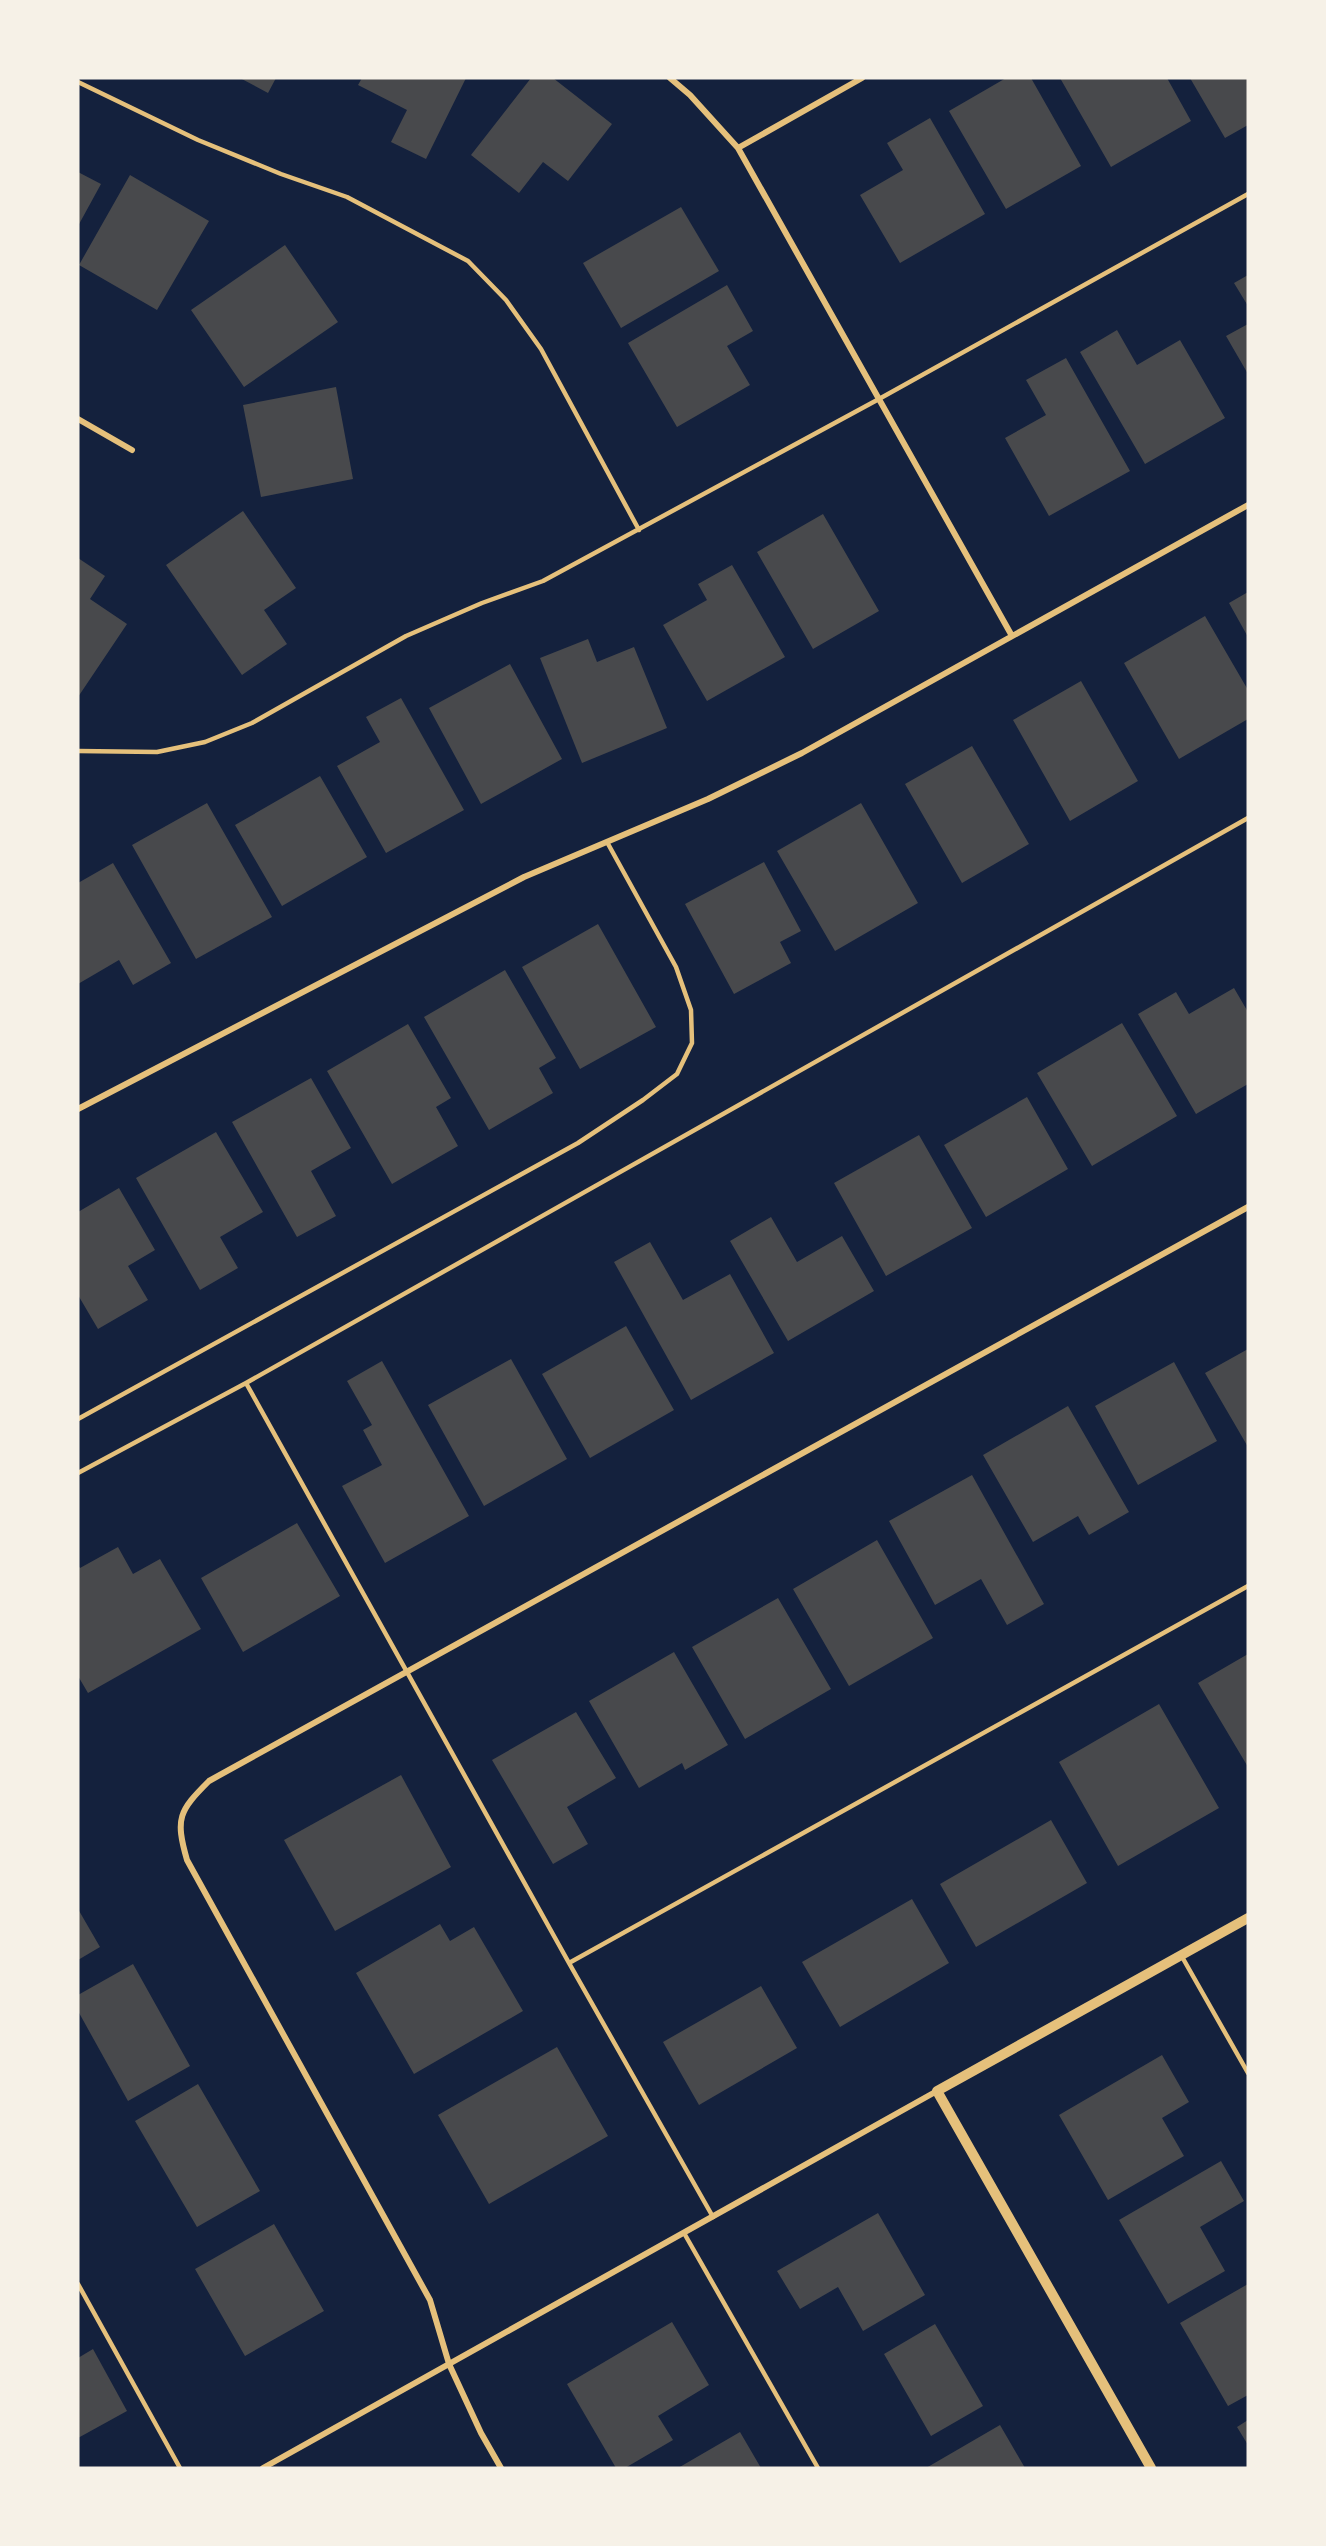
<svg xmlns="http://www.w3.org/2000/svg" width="1326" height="2546" viewBox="0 0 1326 2546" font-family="'Golos Text',sans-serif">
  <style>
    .building { fill: #48494c }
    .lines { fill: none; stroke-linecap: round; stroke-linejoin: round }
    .service { stroke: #e5c07b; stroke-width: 4.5 }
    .minor { stroke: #e5c07b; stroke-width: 6 }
    .tertiary { stroke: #e5c07b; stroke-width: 10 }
  </style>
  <rect width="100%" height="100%" fill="#14213d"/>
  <path class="building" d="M 240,78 L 276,78 L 268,93 Z
    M 362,78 L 466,78 L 426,159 L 391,142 L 407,110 L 358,85 Z
    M 531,78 L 553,78 L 612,124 L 568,181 L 543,162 L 519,193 L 471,155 Z
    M 1006,78 L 1031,78 L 1081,166 L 1006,209 L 949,111 Z
    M 1060,78 L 1167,78 L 1191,121 L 1111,167 Z
    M 1190,78 L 1248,78 L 1248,125 L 1225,138 Z
    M 930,118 L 985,214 L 900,263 L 860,195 L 903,170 L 887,143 Z
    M 78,172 L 101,184 L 78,226 Z
    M 130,175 L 209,221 L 157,310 L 79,265 Z
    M 681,207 L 719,271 L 621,328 L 583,263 Z
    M 285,245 L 338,322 L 244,387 L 191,310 Z
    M 1248,275 L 1248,306 L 1234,283 Z
    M 727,285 L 753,331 L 727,346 L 750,385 L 677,427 L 628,343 Z
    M 1248,324 L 1248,374 L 1226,336 Z
    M 1117,330 L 1137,365 L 1180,340 L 1225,418 L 1145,464 L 1080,352 Z
    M 1066,358 L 1130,471 L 1049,516 L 1005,438 L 1046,415 L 1026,380 Z
    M 336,387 L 353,479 L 261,497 L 243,405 Z
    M 243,511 L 296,588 L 264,610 L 287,644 L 242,675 L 166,565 Z
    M 823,514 L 879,611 L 813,649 L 757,552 Z
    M 78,558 L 105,576 L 90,599 L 127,624 L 78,697 Z
    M 732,565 L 785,657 L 707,701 L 663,625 L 707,600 L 698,584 Z
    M 1248,592 L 1248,637 L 1229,603 Z
    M 1205,616 L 1248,690 L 1248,719 L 1179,759 L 1124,663 Z
    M 588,639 L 597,662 L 634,647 L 667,728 L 582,763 L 540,658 Z
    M 510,664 L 562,759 L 481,804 L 429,708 Z
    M 1081,681 L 1138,781 L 1070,821 L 1013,720 Z
    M 401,698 L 464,810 L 386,853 L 337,766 L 380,742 L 366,717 Z
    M 972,746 L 1029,844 L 962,883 L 905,784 Z
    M 320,776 L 367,857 L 282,906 L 235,825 Z
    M 207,803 L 272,917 L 196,959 L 132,845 Z
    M 861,803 L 918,903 L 835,951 L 777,851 Z
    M 764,862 L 801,931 L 780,942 L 791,963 L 734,994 L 685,904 Z
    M 113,863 L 171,963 L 133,985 L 119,960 L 78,984 L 78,883 Z
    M 598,924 L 656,1027 L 580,1069 L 522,967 Z
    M 505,970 L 556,1058 L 539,1068 L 553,1093 L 489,1130 L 424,1017 Z
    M 1234,988 L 1248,1012 L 1248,1084 L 1196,1114 L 1138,1014 L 1176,992 L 1189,1014 Z
    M 1122,1023 L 1177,1116 L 1092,1166 L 1037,1073 Z
    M 408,1024 L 451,1098 L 436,1107 L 458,1146 L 392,1184 L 327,1071 Z
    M 311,1078 L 351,1148 L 311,1171 L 336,1216 L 297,1237 L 232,1122 Z
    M 1027,1097 L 1068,1169 L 986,1217 L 944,1145 Z
    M 216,1132 L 263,1212 L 220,1237 L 238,1268 L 200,1290 L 136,1178 Z
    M 919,1135 L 972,1228 L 886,1276 L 834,1183 Z
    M 119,1188 L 155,1250 L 128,1266 L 148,1300 L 98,1329 L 78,1295 L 78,1212 Z
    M 771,1217 L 797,1262 L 842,1236 L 874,1291 L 788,1341 L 730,1241 Z
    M 650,1242 L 683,1300 L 730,1274 L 774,1353 L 691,1400 L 614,1262 Z
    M 626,1326 L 674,1410 L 590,1458 L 542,1374 Z
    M 1248,1349 L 1248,1447 L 1205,1373 Z
    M 511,1359 L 567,1459 L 484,1506 L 428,1405 Z
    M 382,1361 L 469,1516 L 385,1563 L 342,1486 L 382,1465 L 363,1430 L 372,1425 L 347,1381 Z
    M 1174,1362 L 1217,1441 L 1138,1485 L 1095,1406 Z
    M 1068,1406 L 1129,1512 L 1089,1535 L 1078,1516 L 1033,1542 L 983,1455 Z
    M 972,1475 L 1044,1604 L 1007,1625 L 981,1579 L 935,1605 L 889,1521 Z
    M 297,1523 L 340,1596 L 243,1652 L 201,1578 Z
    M 877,1540 L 933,1638 L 849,1686 L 793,1589 Z
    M 118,1547 L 133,1574 L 160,1559 L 201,1629 L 88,1693 L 78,1676 L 78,1565 L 80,1568 Z
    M 778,1598 L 831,1689 L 745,1739 L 692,1647 Z
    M 674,1652 L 728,1745 L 685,1770 L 682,1763 L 639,1788 L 589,1701 Z
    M 1248,1654 L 1248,1767 L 1198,1683 Z
    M 1159,1704 L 1219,1808 L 1118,1866 L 1059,1762 Z
    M 576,1712 L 616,1778 L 567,1807 L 588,1844 L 553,1864 L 492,1760 Z
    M 401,1775 L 451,1867 L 335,1931 L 284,1840 Z
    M 1051,1820 L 1087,1883 L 976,1947 L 940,1884 Z
    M 912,1899 L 949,1963 L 840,2027 L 802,1962 Z
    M 78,1909 L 100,1947 L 78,1960 Z
    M 440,1924 L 450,1941 L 474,1927 L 523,2011 L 414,2074 L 356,1973 Z
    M 133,1964 L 190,2066 L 128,2101 L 78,2011 L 78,1995 Z
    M 761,1986 L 797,2048 L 699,2105 L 663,2042 Z
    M 557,2047 L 608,2136 L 489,2204 L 438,2115 Z
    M 1162,2055 L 1189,2102 L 1162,2118 L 1184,2156 L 1108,2200 L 1059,2115 Z
    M 198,2084 L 260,2191 L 197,2227 L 135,2121 Z
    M 1221,2161 L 1244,2201 L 1200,2227 L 1225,2271 L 1168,2304 L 1119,2220 Z
    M 878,2213 L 925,2295 L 863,2331 L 838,2287 L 800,2309 L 777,2271 Z
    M 274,2224 L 324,2311 L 245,2356 L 195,2269 Z
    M 1248,2284 L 1248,2395 L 1228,2406 L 1180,2323 Z
    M 672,2322 L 709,2385 L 658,2416 L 673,2440 L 625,2468 L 616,2468 L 567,2384 Z
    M 935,2324 L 983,2406 L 931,2436 L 884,2354 Z
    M 93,2349 L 127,2411 L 78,2438 L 78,2358 Z
    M 1248,2420 L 1248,2445 L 1237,2427 Z
    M 1000,2425 L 1025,2468 L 926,2468 Z
    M 740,2432 L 761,2468 L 678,2468 Z"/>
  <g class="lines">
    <path class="service" d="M 78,82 L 198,140 L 281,174 L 347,197 L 468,261 L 506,300 L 541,349 L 639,530
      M 78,751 L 157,752 L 205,742 L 252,723 L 406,636 L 482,603 L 543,581 L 879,399 L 1248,194
      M 246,1383 L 569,1963 L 713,2217
      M 78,1419 L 578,1143 L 643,1100 L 677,1074 L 692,1043 L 691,1010 L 676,967 L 607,842
      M 78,1473 L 246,1383 L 1248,818
      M 1181,1955 L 1248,2073
      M 569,1963 L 1248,1586
      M 684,2233 L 818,2468
      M 78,2284 L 180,2468"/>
    <path class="minor" d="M 670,78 L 690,95 L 738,148 L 1012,636
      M 738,148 L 862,78
      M 78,419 L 132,450
      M 78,1109 L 524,877 L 708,799 L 802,753 L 1248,505
      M 263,2468 L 937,2091
      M 501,2468 L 481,2433 L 449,2364 L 430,2300 L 187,1860 C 175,1818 179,1811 209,1781 L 1248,1207"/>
    <path class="tertiary" d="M 1151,2468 L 937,2091 L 1248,1918"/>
  </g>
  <rect width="1326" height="2546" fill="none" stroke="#f6f1e7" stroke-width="159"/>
</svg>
